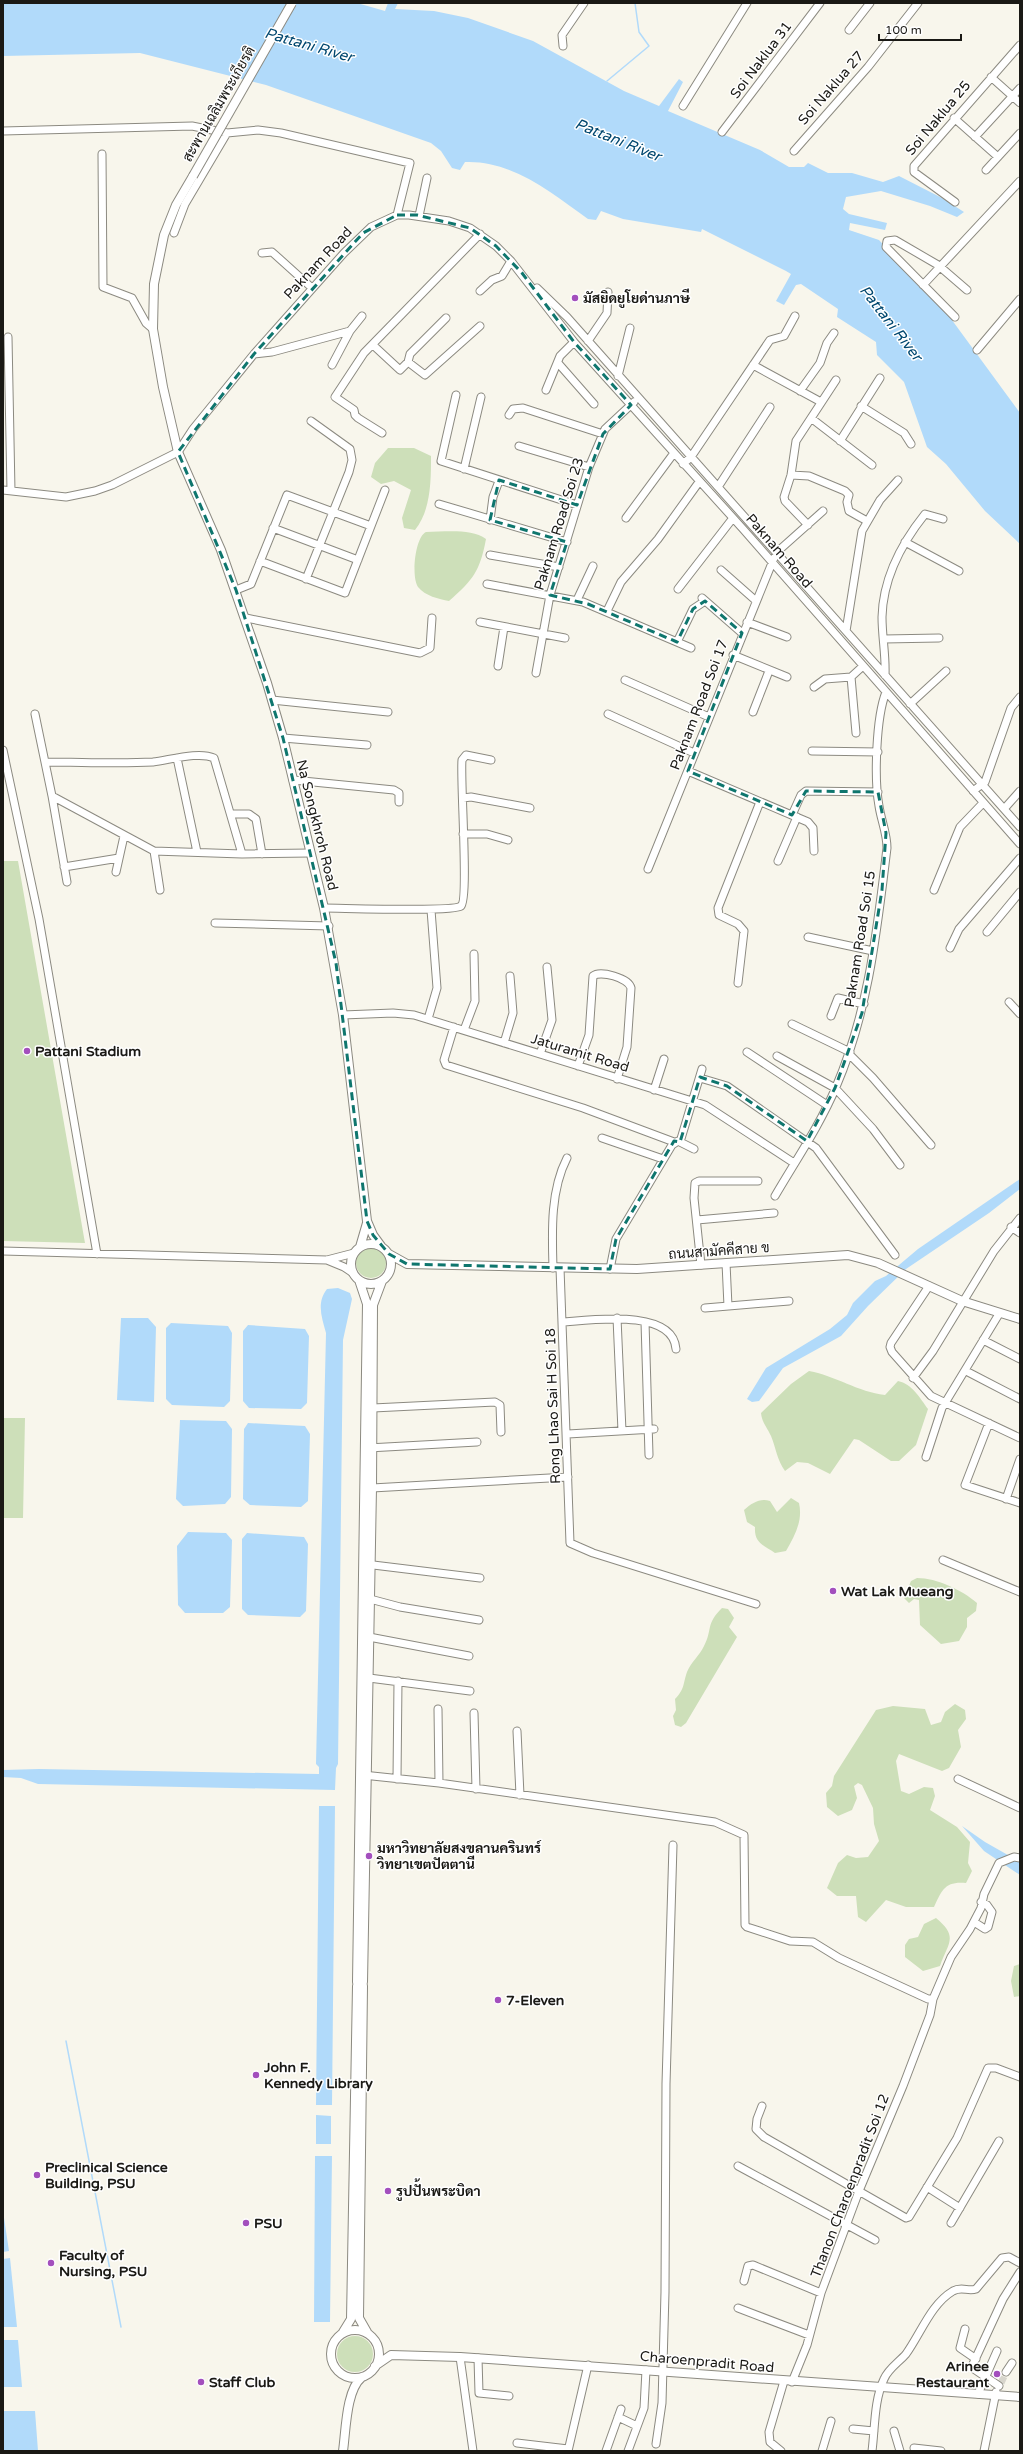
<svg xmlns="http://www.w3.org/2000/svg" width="1023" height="2454" viewBox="0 0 1023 2454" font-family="'Varela Round',Sarabun,sans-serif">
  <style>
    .green { fill: #cddfb9 }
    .water { fill: #b1dafa }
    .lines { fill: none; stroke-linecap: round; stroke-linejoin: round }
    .stream { stroke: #b1dafa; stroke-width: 1.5 }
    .minor-tunnel { stroke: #d7d5cc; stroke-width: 7; stroke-dasharray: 7 3.5; stroke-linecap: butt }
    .minor-casing { stroke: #8c8a81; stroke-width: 9 }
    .major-casing { stroke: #8c8a81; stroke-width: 10 }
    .minor { stroke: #fff; stroke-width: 7 }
    .major { stroke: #fff; stroke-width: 8 }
    .major-bridge-casing { stroke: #8c8a81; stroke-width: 10; stroke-linecap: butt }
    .major-bridge { stroke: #fff; stroke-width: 8 }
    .marked { fill: none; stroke: #0f766e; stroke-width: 3; stroke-dasharray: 8 5; stroke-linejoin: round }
    .poi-dot { fill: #a34fbd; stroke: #fff; stroke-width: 1.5 }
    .labels { text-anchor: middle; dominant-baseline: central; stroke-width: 3; stroke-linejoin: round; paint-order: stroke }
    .street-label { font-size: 14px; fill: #1a1915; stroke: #fff }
    .poi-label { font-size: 14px; font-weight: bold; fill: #1a1915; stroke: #fff; text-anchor: start }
    .water-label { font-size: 15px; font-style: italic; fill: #00476f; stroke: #fff }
  </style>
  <rect width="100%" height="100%" fill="#f8f6ec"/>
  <path class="green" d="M 388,448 L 414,448 L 431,456 C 431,481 431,510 415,530 L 404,528 L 402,518 L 411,490 L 394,481 L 381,484 L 371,477 L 375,463 Z
    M 426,532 C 444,532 471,528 486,539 C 480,571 473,580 449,601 C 439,599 425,596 418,587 C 411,577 415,537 426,532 Z
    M 3,861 L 18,861 L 85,1243 L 3,1241 Z
    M356 1263a15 15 0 1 1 30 0a15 15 0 1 1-30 0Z
    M 809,1371 C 836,1376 858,1392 885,1395 L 898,1381 C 912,1384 920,1398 928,1409 L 916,1445 L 899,1461 L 891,1461 L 859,1440 L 854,1439 L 830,1474 L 808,1463 L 797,1462 L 785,1471 C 777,1460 776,1448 771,1436 C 767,1427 762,1423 761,1413 L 791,1384 Z
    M 3,1418 L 25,1418 L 23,1518 L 3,1518 Z
    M 791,1498 L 799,1503 C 803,1521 795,1535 786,1551 L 775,1553 C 763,1545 754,1543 755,1527 L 747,1522 L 744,1510 C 752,1503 760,1498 770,1501 L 777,1512 Z
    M 917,1578 C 937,1578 962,1590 977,1603 L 976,1611 L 967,1618 L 967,1627 L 959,1641 L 941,1644 L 920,1625 L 919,1600 L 914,1599 L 909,1603 L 904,1598 L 911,1581 Z
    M 722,1608 L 728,1609 L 734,1618 L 729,1627 L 737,1637 L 686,1723 L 681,1727 L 675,1725 L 673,1716 L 676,1710 L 675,1699 C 685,1689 683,1683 687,1672 C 691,1662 700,1655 704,1646 C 713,1629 705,1625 722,1608 Z
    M 955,1704 L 965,1710 L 966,1719 L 958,1730 L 961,1747 L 949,1768 L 942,1771 L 899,1754 L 896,1761 L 901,1791 L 909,1794 L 924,1787 L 933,1788 L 935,1796 L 930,1810 L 957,1827 L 970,1842 L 968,1863 L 972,1871 L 966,1883 C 945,1881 942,1890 934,1907 L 906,1907 L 886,1900 L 866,1922 L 858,1917 L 856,1896 L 837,1896 L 827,1888 L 838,1863 L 847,1855 L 856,1858 L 868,1857 L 879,1841 L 874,1824 L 873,1808 L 862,1785 L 858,1783 L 854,1786 L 857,1798 L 852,1810 L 838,1816 L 827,1807 L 826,1793 L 832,1786 L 834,1776 L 876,1710 L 893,1706 L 925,1709 L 931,1725 L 941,1722 L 945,1712 Z
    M 936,1918 C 959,1937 948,1943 940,1966 L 923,1971 L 905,1957 L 905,1945 L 909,1939 L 918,1937 L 924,1924 Z
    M 1020,1964 L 1020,1996 L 1014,1997 L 1011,1981 L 1014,1966 Z
    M337 2354a18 18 0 1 1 36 0a18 18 0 1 1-36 0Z"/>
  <path class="water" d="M 3,3 L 357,3 L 385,11 L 388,3 L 398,3 L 395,9 L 434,11 L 468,18 L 533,41 L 624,91 L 659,106 L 679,79 L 683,82 L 668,111 L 760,150 L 789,167 L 804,167 L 808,163 L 828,173 L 852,173 L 883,182 L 899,176 L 942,198 L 964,212 L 957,217 L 930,206 L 881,191 L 846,197 L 843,209 L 849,214 L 887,223 L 885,230 L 850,223 L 849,230 L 879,240 L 949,316 L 1020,413 L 1020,544 L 985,511 L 946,464 L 927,447 L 904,382 L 877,355 L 876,342 L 837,317 L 838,309 L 801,284 L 796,285 L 784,305 L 776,301 L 791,274 L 786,271 L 702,229 L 701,232 L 623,219 L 601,211 L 596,220 L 588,219 C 552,193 512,160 465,162 L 460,170 L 452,168 L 441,151 L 431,143 L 266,85 L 140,53 L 3,56 Z
    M 1020,1179 L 1020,1189 L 989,1213 L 906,1269 L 868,1306 L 841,1336 L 783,1368 L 759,1401 L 752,1402 L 747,1399 L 766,1368 L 830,1329 L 847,1315 L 853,1303 L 875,1281 L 886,1276 L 918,1249 Z
    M 338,1288 L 350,1293 L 352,1299 L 343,1340 L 338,1764 L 336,1768 L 335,1790 L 38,1784 L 21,1778 L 3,1777 L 3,1770 L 39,1769 L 319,1774 L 319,1767 L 316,1764 L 326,1333 C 322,1318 316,1303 327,1289 Z
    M 121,1318 L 148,1318 L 156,1327 L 154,1402 L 117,1400 Z
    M 171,1323 L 228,1326 L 232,1333 L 230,1401 L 224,1407 L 172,1405 L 166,1399 L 166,1328 Z
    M 248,1325 L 305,1329 L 309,1336 L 307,1403 L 301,1409 L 249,1408 L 243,1401 L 243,1331 Z
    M 180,1420 L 226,1421 L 232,1429 L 231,1497 L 225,1504 L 183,1506 L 176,1499 Z
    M 248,1423 L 305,1426 L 310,1434 L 308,1501 L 301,1507 L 250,1505 L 243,1499 L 244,1429 Z
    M 188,1532 L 226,1533 L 232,1540 L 230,1607 L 223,1613 L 185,1613 L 178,1605 L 177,1546 Z
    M 247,1533 L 304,1537 L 308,1544 L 306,1611 L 300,1617 L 248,1615 L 242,1609 L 242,1539 Z
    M 319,1806 L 335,1806 L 332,2105 L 316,2105 Z
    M 962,1826 L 985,1842 L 1020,1862 L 1020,1875 L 984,1851 Z
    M 316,2115 L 331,2116 L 331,2144 L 316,2144 Z
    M 315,2156 L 332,2156 L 330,2322 L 314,2322 Z
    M 3,2211 L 9,2251 L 3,2252 Z
    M 10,2258 L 17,2327 L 3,2327 L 3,2259 Z
    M 3,2340 L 18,2340 L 22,2387 L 3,2387 Z
    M 3,2411 L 35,2411 L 38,2451 L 3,2451 Z"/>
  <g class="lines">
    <path class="stream" d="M 607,81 L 649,46 L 639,32 L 635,3
      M 66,2041 L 121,2327"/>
    <path class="minor-tunnel" d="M 1001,2383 L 1006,2372"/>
    <defs>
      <path id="minor" d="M 849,30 L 870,3
        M 563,46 L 562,35 L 584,3
        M 991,77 L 1020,103
        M 683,106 L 747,3
        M 954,118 L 998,157
        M 3,131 L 192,126 L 227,133 L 258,130 L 281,133 L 410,163 L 397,215
        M 722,132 L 820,3
        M 975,137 L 1020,88
        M 794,151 L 868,67 L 918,3
        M 102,154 L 103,287 L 132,298 L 146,323 L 153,329
        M 986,170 L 1020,133
        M 955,202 L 914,172 L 914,166 L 1020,45
        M 419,216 L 427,178
        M 174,233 L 185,204 L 227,133
        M 262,253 L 272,252 L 312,288
        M 923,285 L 1020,181
        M 537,288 L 567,317 L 1020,827
        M 480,291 L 492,280 L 502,276 L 511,261
        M 955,317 L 886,247 L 887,241 L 895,240 L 938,265 L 967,290
        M 8,337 L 11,491
        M 588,341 L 607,313 L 608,292
        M 373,345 L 400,370 L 408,362 L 425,375 L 480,326
        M 977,350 L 1020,299
        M 254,354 L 272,352 L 350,331 L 362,316
        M 408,362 L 410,354 L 446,318
        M 558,363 L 594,404
        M 332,365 L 350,331
        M 753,365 L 821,402
        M 618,376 L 630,328
        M 546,390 L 560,356 L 574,342
        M 800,391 L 820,363 L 827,343 L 834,333
        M 456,395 L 441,461 L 577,505
        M 861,406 L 904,433 L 911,444
        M 509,415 L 513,409 L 523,408 L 603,434
        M 811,418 L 872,465
        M 382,433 L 358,418 L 355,415 L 354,410 L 335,397 L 364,353 L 480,234
        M 840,441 L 880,378
        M 519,446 L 589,467
        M 683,464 L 691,457 L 770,340 L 784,336 L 795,316
        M 464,469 L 481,397
        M 791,475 L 809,476 L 845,491 L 849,495 L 847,502 L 849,511 L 867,521
        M 718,487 L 770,407
        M 3,490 L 66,497 L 95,491 L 112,485 L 178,452 L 193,429 L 254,354 L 344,253 L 371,227 L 397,215 L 409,215 L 449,221 L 470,228 L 496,246 L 511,261 L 574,342 L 743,529 L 1020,844
        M 439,504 L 567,542
        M 626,518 L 674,453
        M 490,520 L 493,497 L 499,481
        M 808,525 L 785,501 L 784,497 L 791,475 L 796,441 L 836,380
        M 273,528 L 358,560
        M 905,542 L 959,571
        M 777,552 L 823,511
        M 490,555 L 559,567
        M 260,561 L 345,593 L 385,490
        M 721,570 L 755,600
        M 306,579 L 349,472 L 352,460 L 350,449 L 311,421
        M 487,584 L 583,602 L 691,648
        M 678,589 L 733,518
        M 236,590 L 251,584 L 287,495 L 371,526
        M 702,598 L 742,633
        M 577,600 L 593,566
        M 607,611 L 621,582 L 658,539 L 699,482
        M 246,618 L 420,653 L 430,648 L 432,618
        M 480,622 L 565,638
        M 747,622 L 787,637
        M 846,631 L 862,531 L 880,500 L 898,480
        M 884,639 L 939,638
        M 677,642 L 693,609 L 705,601
        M 733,655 L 787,677
        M 498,666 L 504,627
        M 536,673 L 550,595 L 589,467 L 605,429 L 634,402
        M 885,675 C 886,656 882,637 882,617 C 883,579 901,544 925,514 L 943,519
        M 851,677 L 856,733
        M 625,680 L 709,717
        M 814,687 L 825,679 L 851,677 L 863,666
        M 272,700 L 388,712
        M 910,704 L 946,671
        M 753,712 L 769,671
        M 35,714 L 52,796 L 154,851 L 242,854 L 310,853
        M 608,714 L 694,753
        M 283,738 L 367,745
        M 3,750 L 39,919 L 97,1254
        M 812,751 L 878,752
        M 177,758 L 197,852
        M 46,762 C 82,762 118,764 153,762 C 170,760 199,751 214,758 L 242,854
        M 688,771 L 808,822 L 813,828 L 814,851
        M 293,780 L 394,790 L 399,793 L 399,802
        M 973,791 L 985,782 L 1011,708 L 1020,697
        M 52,796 L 67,882
        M 463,798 L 471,797 L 530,808
        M 1004,809 L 1020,791
        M 231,814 L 249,814 L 256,819 L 262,854
        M 792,815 L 801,795 L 806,791 L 878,792
        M 463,834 L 487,834 L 508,840
        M 154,851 L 160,890
        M 778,861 L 797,817
        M 64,867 L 119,858
        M 648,869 L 774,558
        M 116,872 L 124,836
        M 934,890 L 960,827 L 983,803
        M 324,908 C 343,908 454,912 461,906 C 469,899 460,780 462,760 L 466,755 L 491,760
        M 215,923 L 329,926
        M 987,932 L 1020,892
        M 808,937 L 873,951
        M 950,948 L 959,929 L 1020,858
        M 738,983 L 744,931 L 738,924 L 719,915 L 718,908 L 760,802
        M 1009,1002 L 1020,1014
        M 343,1015 L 393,1013 L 414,1015 L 705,1105 L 794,1163
        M 831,1016 L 838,998 L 864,1004
        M 428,1019 L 437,988 L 431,910
        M 792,1024 L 850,1052
        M 454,1027 L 444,1060 L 446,1065 L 583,1108 L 674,1142
        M 464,1030 L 475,1001 L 474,954
        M 504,1043 L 513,1013 L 510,976
        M 747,1052 L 827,1105
        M 540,1054 L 552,1020 L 547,967
        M 849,1054 L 873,1078 L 931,1145
        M 777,1056 L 835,1088 L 873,1129 L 900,1165
        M 578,1066 L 589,1035 L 593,976 C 600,970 629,978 631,988 L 627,1047 L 617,1079
        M 700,1078 L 727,1086 L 816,1148 L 895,1255
        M 654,1090 L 664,1059
        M 602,1138 L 663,1159
        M 680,1142 L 702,1069
        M 775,1196 C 796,1160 820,1125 836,1087 C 869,1010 877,930 887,848 C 887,833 881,820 879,806 C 874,779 876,717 886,692
        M 697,1220 L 774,1213
        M 1011,1227 L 1020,1233
        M 3,1251 L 327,1260 L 354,1253
        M 327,1260 L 344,1267 L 353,1273
        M 726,1263 L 728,1306
        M 701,1265 L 694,1198 L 695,1183 L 699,1181 L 758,1181
        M 553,1268 C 552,1233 550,1191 567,1158
        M 560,1268 L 570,1543 L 593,1553 L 756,1604
        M 610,1269 L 616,1239 L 672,1145 L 678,1141 L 694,1149
        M 929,1286 L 891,1343 L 890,1347 L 892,1352 L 931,1396 L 1020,1438
        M 705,1308 L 789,1301
        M 617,1318 L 622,1431
        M 563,1322 C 591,1320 673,1308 676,1349
        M 645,1322 L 649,1455
        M 983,1340 L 1020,1359
        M 966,1371 L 1020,1399
        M 913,1378 L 933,1351 L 994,1251 L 1020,1218
        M 373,1408 L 495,1402 L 500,1405 L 501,1432
        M 989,1423 L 965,1485 L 1020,1503
        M 568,1434 L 654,1429
        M 368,1448 L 477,1442
        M 926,1457 L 942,1408 L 999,1314
        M 372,1488 L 568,1477
        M 1006,1499 L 1020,1459
        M 943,1560 L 1020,1592
        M 365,1564 L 480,1578
        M 370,1599 L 400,1607 L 479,1620
        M 369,1637 L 469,1656
        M 369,1678 L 470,1691
        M 438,1709 L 439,1783
        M 474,1713 L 476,1789
        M 517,1731 L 520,1795
        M 363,1775 L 439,1783 L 715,1822 L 744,1835 L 745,1925 L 747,1927 L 790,1941 L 813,1942 L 839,1958 L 928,1999 L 933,1999 L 951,1957 L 970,1929 L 981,1908 L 984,1894 L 999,1863 L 1014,1857 L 1020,1858
        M 397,1779 L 398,1681
        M 958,1779 L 1020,1808
        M 974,1922 L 985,1929 L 988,1927 L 992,1912 L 987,1905 L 981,1902
        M 762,2106 L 757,2119 L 756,2129 L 764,2137 L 906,2218 L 909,2217 L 957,2138 L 988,2068 L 996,2068 L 1020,2077
        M 738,2166 L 875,2240
        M 927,2187 L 960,2208
        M 951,2223 L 999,2141
        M 744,2281 L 748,2266 L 753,2265 L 821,2293
        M 738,2308 L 809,2335
        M 965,2329 L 960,2348 L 976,2359
        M 460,2357 L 473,2451
        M 478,2358 L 479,2393 L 509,2396
        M 1006,2372 L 1012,2363
        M 792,2382 L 807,2345 L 821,2293 L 859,2191 L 903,2086 L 930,2015 L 933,1999
        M 999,2386 L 974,2369 L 973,2364 L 1003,2299 L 1020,2272
        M 978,2394 L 997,2351
        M 618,2417 L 637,2426
        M 853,2429 L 874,2431
        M 894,2431 L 900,2451
        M 517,2443 L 568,2449
        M 656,2444 L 662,2403 L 665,2292 L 666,2084 L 673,1845
        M 914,2448 L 941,2451
        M 568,2451 L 588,2365
        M 606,2451 L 621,2409
        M 628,2451 L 644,2408 L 646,2370
        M 781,2451 L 770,2442 L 769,2432 L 784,2381
        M 822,2451 L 831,2421
        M 872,2451 C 875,2428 874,2400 884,2379 C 888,2369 899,2362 906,2354 C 921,2333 931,2304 953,2291 C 962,2286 968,2292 976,2289 L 1002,2258 L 1009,2257 L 1020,2263
        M 984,2451 L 996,2392"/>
      <path id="major" d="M 193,176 L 176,205 L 164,235 L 154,284 L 153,329 L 163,387 L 178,452 L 221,550 L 267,683 L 283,738 L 324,908 L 343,1015 L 367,1221 L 373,1235 L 381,1246
        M351 1264a20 20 0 1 1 40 0a20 20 0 1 1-40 0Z
        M 360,1247 L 367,1223
        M 389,1254 L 407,1264 L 637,1269 L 848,1255 L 878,1263 L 962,1301 L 1020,1319
        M 357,1982 L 367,1304 L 359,1280
        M 363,1982 L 372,1488 L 373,1305 L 382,1281
        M 363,1986 L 359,2318 L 367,2332
        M331 2354a24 24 0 1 1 48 0a24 24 0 1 1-48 0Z
        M 343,2332 L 351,2319 L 357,1986
        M 375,2366 L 391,2355 L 460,2357 L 1020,2397
        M 343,2451 C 346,2430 346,2390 362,2377"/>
    </defs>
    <use href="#minor" class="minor-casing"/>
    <use href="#major" class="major-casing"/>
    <use href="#minor" class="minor"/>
    <use href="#major" class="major"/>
    <defs>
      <path id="major-bridge" d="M 193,176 L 292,3"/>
    </defs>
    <use href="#major-bridge" class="major-bridge-casing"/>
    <use href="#major-bridge" class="major-bridge"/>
  </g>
  <path class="marked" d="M 397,215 L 417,215 L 470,228 L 496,246 L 522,273 L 574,342 L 631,405 L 603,434 L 577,505 L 499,480 L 490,520 L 567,542 L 550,595 L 588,604 L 677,642 L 693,609 L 705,601 L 742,633 L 688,771 L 792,815 L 806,791 L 878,792 L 886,833 L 882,890 L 862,1013 L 835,1088 L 807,1141 L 727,1086 L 700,1077 L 680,1142 L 674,1141 L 616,1239 L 610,1269 L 407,1264 L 389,1254 L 373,1235 L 367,1221 L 336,963 L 283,738 L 236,590 L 178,452 L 254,354 L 363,233 Z"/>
  <g class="poi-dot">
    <circle cx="575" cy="298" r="4"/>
    <circle cx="27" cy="1051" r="4"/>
    <circle cx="833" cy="1591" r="4"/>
    <circle cx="369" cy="1856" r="4"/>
    <circle cx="498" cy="2000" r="4"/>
    <circle cx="256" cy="2075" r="4"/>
    <circle cx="37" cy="2175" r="4"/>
    <circle cx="388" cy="2191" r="4"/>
    <circle cx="246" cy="2223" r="4"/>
    <circle cx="51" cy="2263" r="4"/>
    <circle cx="997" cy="2374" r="4"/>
    <circle cx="201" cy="2382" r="4"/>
  </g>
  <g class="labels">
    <g class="street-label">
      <text transform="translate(761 60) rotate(-53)">Soi Naklua 31</text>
      <text transform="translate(831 88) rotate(-49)">Soi Naklua 27</text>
      <text transform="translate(219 104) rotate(-60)">สะพานเฉลิมพระเกียรติ</text>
      <text transform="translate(938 118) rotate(-50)">Soi Naklua 25</text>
      <text transform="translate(318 263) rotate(-47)">Paknam Road</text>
      <text transform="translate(559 524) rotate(-73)">Paknam Road Soi 23</text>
      <text transform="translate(779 551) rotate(49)">Paknam Road</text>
      <text transform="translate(699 705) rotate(-69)">Paknam Road Soi 17</text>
      <text transform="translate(317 825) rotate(76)">Na Songkhroh Road</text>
      <text transform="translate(860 939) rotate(-81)">Paknam Road Soi 15</text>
      <text transform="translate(580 1053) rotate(17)">Jaturamit Road</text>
      <text transform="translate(719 1251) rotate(-4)">ถนนสามัคคีสาย ข</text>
      <text transform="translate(553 1406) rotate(-92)">Rong Lhao Sai H Soi 18</text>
      <text transform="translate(850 2186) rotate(-69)">Thanon Charoenpradit Soi 12</text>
      <text transform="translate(707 2362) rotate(5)">Charoenpradit Road</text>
    </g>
    <g class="poi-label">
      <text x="583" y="298">มัสยิดยูโยด่านภาษี</text>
      <text x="35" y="1051">Pattani Stadium</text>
      <text x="841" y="1591">Wat Lak Mueang</text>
      <text x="377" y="1848">มหาวิทยาลัยสงขลานครินทร์<tspan x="377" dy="16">วิทยาเขตปัตตานี</tspan></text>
      <text x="506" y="2000">7-Eleven</text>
      <text x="264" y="2067">John F.<tspan x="264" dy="16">Kennedy Library</tspan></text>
      <text x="45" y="2167">Preclinical Science<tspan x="45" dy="16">Building, PSU</tspan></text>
      <text x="396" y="2191">รูปปั้นพระบิดา</text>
      <text x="254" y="2223">PSU</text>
      <text x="59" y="2255">Faculty of<tspan x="59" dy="16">Nursing, PSU</tspan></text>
      <text x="989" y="2366" text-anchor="end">Arinee<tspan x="989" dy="16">Restaurant</tspan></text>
      <text x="209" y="2382">Staff Club</text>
    </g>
    <g class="water-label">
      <text transform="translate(309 45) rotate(16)">Pattani River</text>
      <text transform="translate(618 140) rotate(22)">Pattani River</text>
      <text transform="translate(891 323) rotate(52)">Pattani River</text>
    </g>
  </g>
  <rect width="1023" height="2454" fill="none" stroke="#1a1915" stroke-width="8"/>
  <path d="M879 34v6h82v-6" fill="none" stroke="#1a1915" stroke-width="2"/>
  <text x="885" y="34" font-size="12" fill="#1a1915" stroke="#ffffff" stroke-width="3" paint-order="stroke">100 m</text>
</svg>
